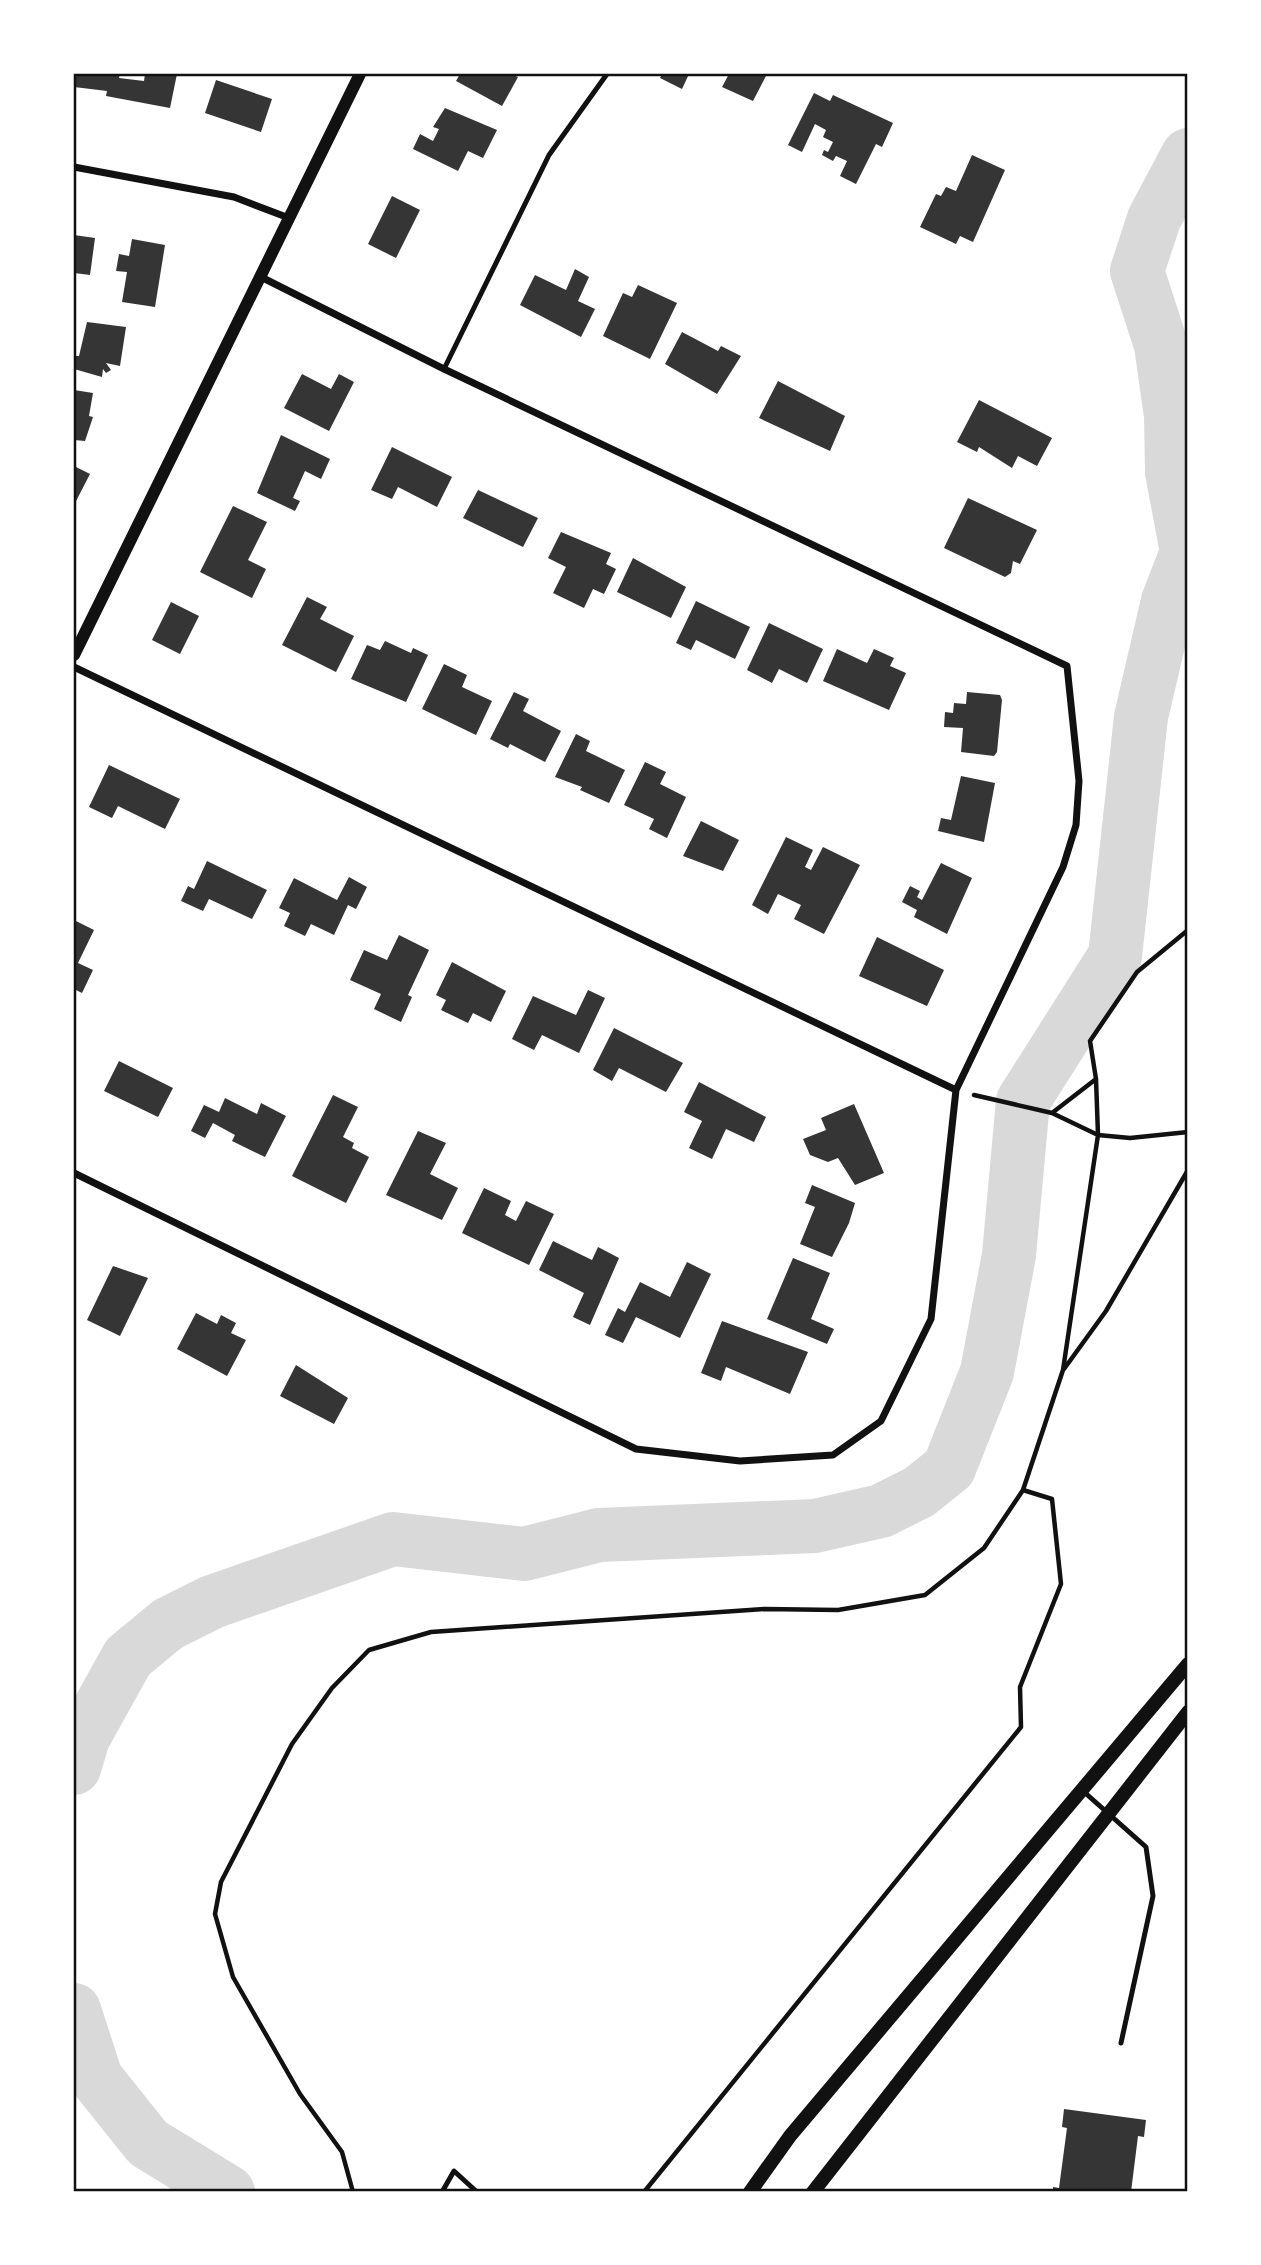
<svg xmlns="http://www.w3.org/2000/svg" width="1261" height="2265" viewBox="0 0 1261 2265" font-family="Helvetica,sans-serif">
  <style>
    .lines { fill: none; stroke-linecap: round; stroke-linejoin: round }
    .river { stroke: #d9d9d9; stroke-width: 54 }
    .building { fill: #353535 }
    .path { stroke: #111; stroke-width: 4.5 }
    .service { stroke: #111; stroke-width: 5 }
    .minor { stroke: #111; stroke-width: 7 }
    .tertiary { stroke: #111; stroke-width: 12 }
    .secondary { stroke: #111; stroke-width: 14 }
    .neatline { fill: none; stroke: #111; stroke-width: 2.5 }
  </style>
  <rect width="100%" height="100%" fill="#fff"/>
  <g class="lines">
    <path class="river" d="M 74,1768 L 83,1738 L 128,1657 L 168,1624 L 212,1602 L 393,1539 L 524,1554 L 599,1535 L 815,1526 L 881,1511 L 919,1492 L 949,1468 L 987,1372 L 1009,1255 L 1023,1101 L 1115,956 L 1141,717 L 1168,601 L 1187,552 L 1172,472 L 1171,416 L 1161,345 L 1137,271 L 1154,219 L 1188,155
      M 74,2010 L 96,2078 L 148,2143 L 228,2192"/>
  </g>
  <path class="building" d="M 74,74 L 120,74 L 119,78 L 144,81 L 145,74 L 177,74 L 170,108 L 106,96 L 107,91 L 74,87 Z
    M 460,74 L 511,74 L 518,77 L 502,106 L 456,81 Z
    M 662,74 L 689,74 L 682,89 L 660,78 Z
    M 729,74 L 767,74 L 753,101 L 722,87 Z
    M 216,80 L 272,99 L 261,132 L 205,113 Z
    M 814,93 L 830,101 L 833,95 L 893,123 L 882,147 L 876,144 L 856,184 L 840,176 L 847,161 L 836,156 L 833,161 L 822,155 L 824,150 L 828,152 L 833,142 L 823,137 L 826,130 L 815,124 L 802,152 L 788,145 Z
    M 445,108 L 497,130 L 483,158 L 468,151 L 458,171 L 413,149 L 420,134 L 433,141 L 439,129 L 433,127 Z
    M 972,155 L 1005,170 L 973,242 L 960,236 L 956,244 L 920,227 L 936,194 L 941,196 L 946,187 L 956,191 Z
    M 392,196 L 420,210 L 396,258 L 368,244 Z
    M 74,235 L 95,238 L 90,275 L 74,273 Z
    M 132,239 L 165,245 L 155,307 L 122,302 L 127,272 L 116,271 L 119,254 L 129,256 Z
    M 575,269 L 589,277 L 578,301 L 595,309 L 581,337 L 520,305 L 535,275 L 566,290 Z
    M 638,285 L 677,303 L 650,359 L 603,336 L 623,293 L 632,297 Z
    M 87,322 L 126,327 L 120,366 L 106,363 L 111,370 L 106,373 L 103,369 L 102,377 L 74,369 L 74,356 L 79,356 Z
    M 682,332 L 718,351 L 721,346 L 741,356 L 717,394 L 665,364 Z
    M 302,374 L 331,389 L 339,374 L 354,382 L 329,431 L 284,408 Z
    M 778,381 L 845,416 L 830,451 L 759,418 Z
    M 74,390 L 93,393 L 89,416 L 93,417 L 85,441 L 74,440 Z
    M 979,400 L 1052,438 L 1037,466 L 1018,456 L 1012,468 L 979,447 L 977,452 L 957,442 Z
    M 281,435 L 330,459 L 321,479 L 305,471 L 293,498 L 300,501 L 295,511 L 257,493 Z
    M 392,447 L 452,477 L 437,507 L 398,487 L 392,499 L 371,490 Z
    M 74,466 L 90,474 L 74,505 Z
    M 478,490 L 538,518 L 523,547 L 463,518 Z
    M 968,498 L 1037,530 L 1020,564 L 1013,561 L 1011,573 L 1005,577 L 944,548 Z
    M 233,506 L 267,522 L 248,560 L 266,569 L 252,598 L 200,572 Z
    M 561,532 L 611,553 L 606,564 L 616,569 L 604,594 L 593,589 L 584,608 L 553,593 L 566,567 L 548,558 Z
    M 633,558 L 686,587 L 671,618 L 617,592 Z
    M 307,597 L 327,607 L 320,619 L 354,636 L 336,672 L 282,645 Z
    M 696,601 L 750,627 L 735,659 L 696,640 L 691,650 L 676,643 Z
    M 171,602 L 199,616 L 180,654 L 152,640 Z
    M 769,623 L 823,649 L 807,683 L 779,669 L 772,683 L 747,670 Z
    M 385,641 L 411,653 L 413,648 L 428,655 L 406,702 L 351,679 L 367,645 L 380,650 Z
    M 837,649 L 867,663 L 874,649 L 894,658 L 890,666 L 906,673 L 889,710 L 823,681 Z
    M 444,664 L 467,675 L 462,687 L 492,701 L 476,735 L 422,709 Z
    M 514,692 L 529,699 L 523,711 L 561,731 L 545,762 L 510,744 L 508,748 L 490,739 Z
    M 967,692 L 1000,695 L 1002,700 L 997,752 L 994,756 L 961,752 L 963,728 L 944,727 L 945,712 L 953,713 L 954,703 L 966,704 Z
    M 576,734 L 590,741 L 586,751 L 625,770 L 609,803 L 580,790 L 582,787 L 555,777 Z
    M 645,762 L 666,772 L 660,784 L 686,797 L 667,838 L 649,829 L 654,819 L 624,805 Z
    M 109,765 L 180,799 L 165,829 L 118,806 L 112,818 L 89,807 Z
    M 961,776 L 995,783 L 984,842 L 938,831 L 941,818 L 951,820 Z
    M 701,821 L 739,840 L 723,871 L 683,856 Z
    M 786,837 L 813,850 L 805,867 L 811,870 L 823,847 L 860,865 L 824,934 L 794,919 L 801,905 L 778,894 L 768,914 L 752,905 Z
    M 207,861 L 267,890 L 252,919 L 209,899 L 203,911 L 181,901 L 188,886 L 194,889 Z
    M 941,863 L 972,878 L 947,934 L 914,917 L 917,910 L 902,902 L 910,886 L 920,891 L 917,897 L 922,900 Z
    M 349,877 L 367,887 L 356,909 L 348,905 L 334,935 L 311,924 L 305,936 L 284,926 L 290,913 L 279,908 L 294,878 L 337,900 Z
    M 74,920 L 94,930 L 78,963 L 93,970 L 82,993 L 74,989 Z
    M 399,935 L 429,950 L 408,995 L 412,997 L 401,1022 L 374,1009 L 381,994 L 350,980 L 364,950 L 387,960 Z
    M 877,937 L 944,970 L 927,1006 L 859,976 Z
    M 452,962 L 506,991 L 491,1022 L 473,1013 L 468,1023 L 441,1010 L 446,1000 L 436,995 Z
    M 588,990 L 605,998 L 579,1053 L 542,1035 L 534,1050 L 512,1039 L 533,996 L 576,1015 Z
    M 614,1028 L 683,1063 L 666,1092 L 619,1068 L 612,1081 L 593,1070 Z
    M 119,1061 L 173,1088 L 158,1117 L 104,1091 Z
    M 699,1082 L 766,1117 L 754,1142 L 726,1129 L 712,1159 L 689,1148 L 702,1121 L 684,1112 Z
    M 333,1095 L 358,1107 L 343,1137 L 354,1143 L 352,1148 L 369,1157 L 346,1203 L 292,1176 Z
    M 225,1098 L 257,1114 L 261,1103 L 286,1116 L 265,1157 L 232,1141 L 235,1135 L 213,1123 L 205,1138 L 191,1131 L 204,1105 L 219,1112 Z
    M 854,1104 L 884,1173 L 855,1185 L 838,1158 L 828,1162 L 810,1155 L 803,1139 L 826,1130 L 821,1118 Z
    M 418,1131 L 446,1143 L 430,1174 L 458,1188 L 442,1220 L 386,1195 Z
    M 812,1185 L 855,1203 L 849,1223 L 832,1257 L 800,1244 L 815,1207 L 805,1203 Z
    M 484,1188 L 511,1201 L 505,1215 L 516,1221 L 526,1201 L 554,1214 L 529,1265 L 462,1233 Z
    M 553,1241 L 592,1260 L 598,1247 L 619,1258 L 590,1325 L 573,1317 L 584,1293 L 539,1270 Z
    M 793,1258 L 830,1273 L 811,1319 L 834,1329 L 827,1344 L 767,1319 Z
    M 687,1262 L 711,1274 L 680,1338 L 636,1317 L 623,1343 L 605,1335 L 618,1308 L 625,1312 L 640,1282 L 670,1297 Z
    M 113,1266 L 148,1278 L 120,1336 L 87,1320 Z
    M 196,1313 L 217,1324 L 221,1315 L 236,1323 L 231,1333 L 246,1340 L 227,1376 L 177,1349 Z
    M 722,1321 L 808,1352 L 790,1394 L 726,1367 L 721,1381 L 701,1373 Z
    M 296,1365 L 348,1398 L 334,1424 L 280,1396 Z
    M 1064,2109 L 1146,2120 L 1144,2137 L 1138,2136 L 1131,2192 L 1053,2192 L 1053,2187 L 1059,2188 L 1067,2128 L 1062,2127 Z"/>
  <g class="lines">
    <path class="path" d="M 1096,1079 L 1052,1113 L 1098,1135 L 1096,1079 L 1090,1041 L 1137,972 L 1188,930
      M 974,1095 L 1052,1113
      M 1064,1369 L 1106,1311 L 1188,1170
      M 353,2192 L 342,2152 L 300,2094 L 233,1977 L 215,1914 L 221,1882 L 292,1744 L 332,1688 L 369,1650 L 431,1632 L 764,1609 L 838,1610 L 925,1595 L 984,1548 L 1023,1490 L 1063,1370 L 1098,1135 L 1130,1138 L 1188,1132
      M 644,2192 L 1021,1727 L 1020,1687 L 1061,1584 L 1052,1499 L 1023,1490"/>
    <path class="service" d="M 444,369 L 549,155 L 607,74
      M 1083,1791 L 1146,1847 L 1153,1896 L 1121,2043
      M 442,2192 L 454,2171 L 477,2192"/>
    <path class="minor" d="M 74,167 L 234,197 L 289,218
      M 74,667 L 956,1090
      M 74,1173 L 636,1449 L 740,1461 L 833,1455 L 881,1421 L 931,1319 L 956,1090 L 1063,867 L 1076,825 L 1079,781 L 1067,666 L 444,369 L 261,277"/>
    <path class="tertiary" d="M 74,655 L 360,74"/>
    <path class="secondary" d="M 750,2192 L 790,2136 L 1188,1664
      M 813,2192 L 1188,1712"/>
  </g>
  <rect width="1261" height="2265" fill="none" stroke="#ffffff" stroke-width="150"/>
  <rect x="75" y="75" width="1111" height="2115" class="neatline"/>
</svg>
